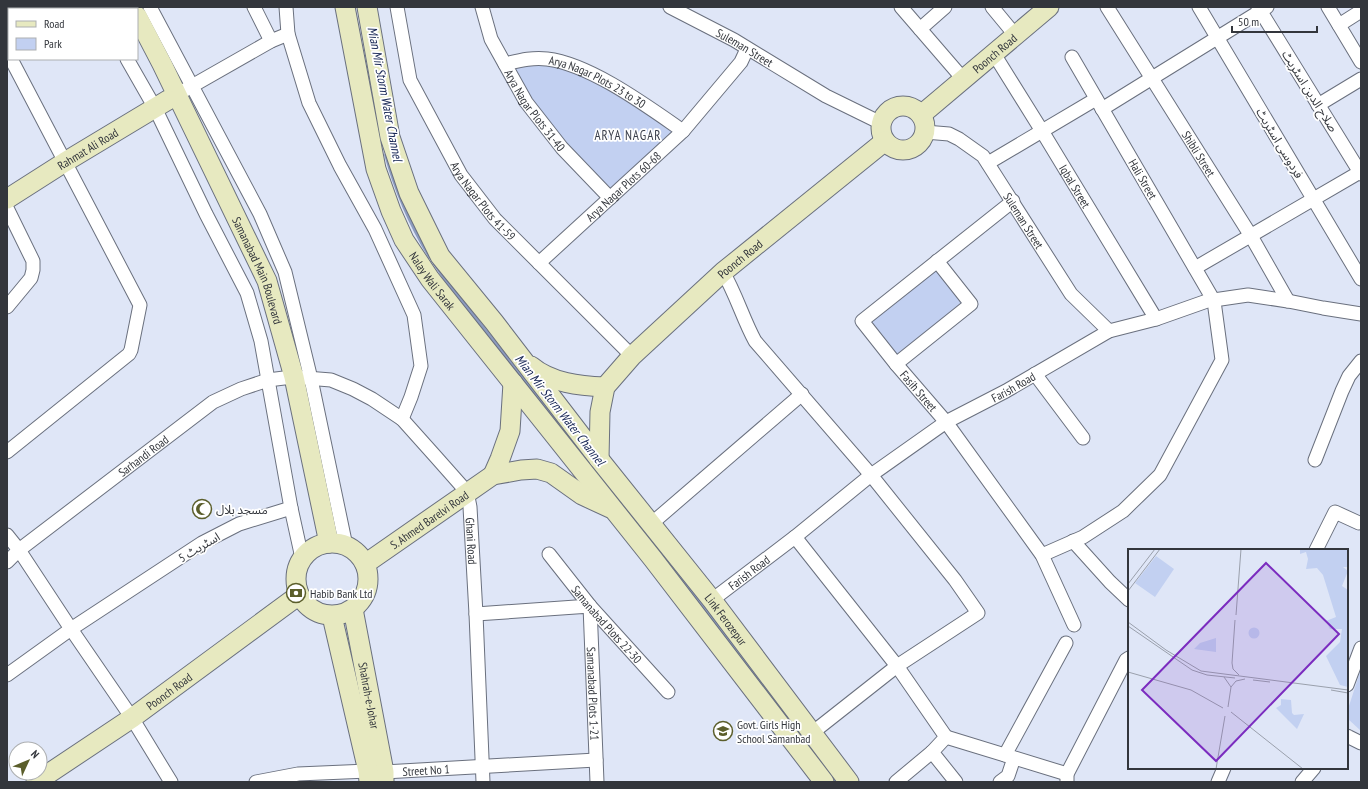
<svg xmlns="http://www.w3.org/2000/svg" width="1368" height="789" viewBox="0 0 1368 789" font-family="'PT Sans Narrow','Noto Sans Arabic',sans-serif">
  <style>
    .green { fill: #c2d0f1 }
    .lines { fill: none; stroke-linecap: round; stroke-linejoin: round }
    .stream { stroke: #8c9bbf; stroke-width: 3.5 }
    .street-casing { stroke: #6a707e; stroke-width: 15 }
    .secondary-casing { stroke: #6a707e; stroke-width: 21 }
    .street { stroke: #fff; stroke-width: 13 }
    .secondary { stroke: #e7e9c0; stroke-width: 19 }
    .labels { text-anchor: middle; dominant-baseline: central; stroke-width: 3.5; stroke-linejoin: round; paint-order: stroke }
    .street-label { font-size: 12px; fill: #33363c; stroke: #fff }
    .poi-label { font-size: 12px; fill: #33363c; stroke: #fff; text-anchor: start }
    .water-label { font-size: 13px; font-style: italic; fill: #192856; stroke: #fff }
    .neighbourhood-label { font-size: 13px; letter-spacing: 1px; fill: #373c49; stroke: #fff }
    .inset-road { fill: none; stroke: #9aa0ac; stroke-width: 1 }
    .view { fill: #7b2cbf; fill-opacity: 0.15; stroke: #7b2cbf; stroke-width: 2 }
    .inset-edge { fill: none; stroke: #33363c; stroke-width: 2 }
  </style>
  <rect width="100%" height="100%" fill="#dfe6f7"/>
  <path class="green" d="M 546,62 L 571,68 L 684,131 L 609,206 L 506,65 Z
    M 937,261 L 971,304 L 896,364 L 862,321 Z
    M 1361,669 L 1361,731 L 1347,718 L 1347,712 Z"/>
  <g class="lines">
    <path class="stream" d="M 386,155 C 396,191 411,226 430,257
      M 435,264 L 447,282 L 731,643 L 824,767
      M 829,773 L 836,782"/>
    <defs>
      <g id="street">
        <path d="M 100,7 L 101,9"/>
        <path d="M 150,7 L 260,214 L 285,272 L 311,379 L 346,546"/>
        <path d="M 254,7 L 271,41"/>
        <path d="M 286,7 L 288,34"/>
        <path id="s1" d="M 397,7 L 410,80 L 461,175 L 495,219 L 632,356"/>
        <path id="s2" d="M 482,7 L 491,39 L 526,102 L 562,148 L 610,198"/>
        <path id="s3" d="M 670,7 L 734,40 L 826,96 L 881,123"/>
        <path d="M 901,7 L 964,80"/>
        <path d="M 992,7 L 1016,36"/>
        <path id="s4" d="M 1107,7 L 1251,236 L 1288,301"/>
        <path d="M 1199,7 L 1361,279"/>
        <path d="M 1258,7 L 1361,174"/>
        <path d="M 1328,7 L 1361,62"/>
        <path d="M 1339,25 L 1361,11"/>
        <path d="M 920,29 L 945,7"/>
        <path id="s5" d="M 994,54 L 1042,131 L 1156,319"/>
        <path id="s6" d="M 505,64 C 518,61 532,57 547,59 C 590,64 647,106 683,131"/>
        <path d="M 185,90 L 271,41 L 288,34 L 309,103 L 340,166 L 375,229 L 414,315 L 421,366 L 411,397 L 402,419"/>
        <path d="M 1318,105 L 1361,79"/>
        <path d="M 1102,109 L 1267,7"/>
        <path id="s7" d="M 925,132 L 949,134 L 959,139 L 983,156 L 1071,294 L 1109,331"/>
        <path d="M 988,163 L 1096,99"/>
        <path id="s8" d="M 1013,201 L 862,321 L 896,364 L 946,422 L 1042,555 L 1074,625"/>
        <path d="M 7,208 L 33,261 L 33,270 L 31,278 L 7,307"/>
        <path id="s9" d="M 539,263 L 683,131 L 741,62 L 747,49"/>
        <path d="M 1195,268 L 1360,172"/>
        <path d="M 723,272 C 736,294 743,319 755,341 L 871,475 L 955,580 L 978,613 L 897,666 L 812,733"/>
        <path d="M 896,364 L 971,304 L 937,261"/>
        <path d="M 1035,374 L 1083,438"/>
        <path d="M 7,452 L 129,354 L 131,350 L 140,305 L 11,59"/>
        <path d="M 1315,460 L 1342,391 L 1349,376 L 1361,361"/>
        <path d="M 291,508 L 302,558"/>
        <path d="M 651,524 L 802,394"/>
        <path d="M 7,535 L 19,550 L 71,629 L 132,718 L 171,782"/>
        <path d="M 795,537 L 897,666 L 946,737 L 932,752 L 956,782"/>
        <path d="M 1073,541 L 1110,582 L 1129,600"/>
        <path d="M 1316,550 L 1335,512 L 1359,523"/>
        <path id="s10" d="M 549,554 L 590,606 L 668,692"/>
        <path d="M 1042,555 L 1083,537 L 1123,511 L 1160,475 L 1222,360 L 1214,301 L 1072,57"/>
        <path id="s11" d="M 7,562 L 19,550 L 213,402 L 241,389 L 268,380 L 284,378 L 294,377 L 331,380 L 353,389 L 372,399 L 402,419 L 436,457 L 467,492 L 470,507 L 476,614 L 483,782"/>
        <path id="s12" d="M 712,600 L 795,537 L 871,475 L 946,422 L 1006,391 L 1109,331 L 1156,319 L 1207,301 L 1248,295 L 1288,301 L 1323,308 L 1361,314"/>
        <path id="s13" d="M 476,614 L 590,606 L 597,782"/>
        <path d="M 7,675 L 71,629 L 202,543 L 239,524 L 291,508 L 261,341 L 247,293 L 206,214 L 155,108 L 127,59"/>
        <path d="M 1347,685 L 1361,648"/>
        <path d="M 1347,736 L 1361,743"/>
        <path d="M 946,737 L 1067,774"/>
        <path d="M 1005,755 L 1066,643"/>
        <path id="s14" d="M 256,782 L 298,774 L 368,771 L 384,772 L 596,760"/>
        <path d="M 896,782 L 932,752"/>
        <path d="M 1000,782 L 1008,776 L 1014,758"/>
        <path d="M 1067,782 L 1067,774 L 1126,660 L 1129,658"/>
        <path d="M 1218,782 L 1224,768"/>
        <path d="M 1302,782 L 1314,768"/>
      </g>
      <g id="secondary">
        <path d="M 119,7 L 120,9"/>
        <path id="s15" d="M 345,7 L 376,169 L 391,211 L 404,240 L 430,279 L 653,559 L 824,782"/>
        <path id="s16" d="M 367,7 L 390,137 L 409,193 L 440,256 L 494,322 L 599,459 L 712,600 L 849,782"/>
        <path id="s17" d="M 137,16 L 162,64 L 267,281 L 294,377 L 329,543"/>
        <circle cx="903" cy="128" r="22"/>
        <path id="s18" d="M 921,115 L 1049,7"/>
        <path id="s19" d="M 7,199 L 65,162 L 168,100"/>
        <path d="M 531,366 C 551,383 580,386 605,387"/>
        <path id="s20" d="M 599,459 L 600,412 L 605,387 L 632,356 L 723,272 L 885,141"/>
        <path d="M 493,475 L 500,459 L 510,431 L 513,383"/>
        <circle cx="332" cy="579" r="36"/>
        <path id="s21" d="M 365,564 L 493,475 L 521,470 L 537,469 L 551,473 L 582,495 L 610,508"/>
        <path id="s22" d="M 353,609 L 384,772 L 384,782"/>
        <path d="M 332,616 L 368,771 L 369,782"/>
        <path id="s23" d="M 36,782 L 132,718 L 299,595"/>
      </g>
    </defs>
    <use href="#street" class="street-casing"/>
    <use href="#secondary" class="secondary-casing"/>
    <use href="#street" class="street"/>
    <use href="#secondary" class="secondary"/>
  </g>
  <defs>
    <symbol id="mosque-ring" viewBox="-11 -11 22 22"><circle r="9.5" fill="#fff" stroke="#5b5e2b" stroke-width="1.5"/><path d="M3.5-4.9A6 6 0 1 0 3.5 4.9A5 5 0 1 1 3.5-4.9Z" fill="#5b5e2b"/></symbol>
    <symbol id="bank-ring" viewBox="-11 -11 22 22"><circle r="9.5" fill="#fff" stroke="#5b5e2b" stroke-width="1.5"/><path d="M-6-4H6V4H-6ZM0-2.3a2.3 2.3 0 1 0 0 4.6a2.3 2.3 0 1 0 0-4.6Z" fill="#5b5e2b"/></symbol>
    <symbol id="school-ring" viewBox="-11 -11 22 22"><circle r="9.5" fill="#fff" stroke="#5b5e2b" stroke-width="1.5"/><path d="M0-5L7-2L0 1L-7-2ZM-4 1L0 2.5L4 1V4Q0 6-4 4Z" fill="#5b5e2b"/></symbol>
  </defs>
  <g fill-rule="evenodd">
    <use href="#mosque-ring" x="191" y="498" width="22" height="22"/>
    <use href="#bank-ring" x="285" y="582" width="22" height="22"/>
    <use href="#school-ring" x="712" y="720" width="22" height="22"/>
  </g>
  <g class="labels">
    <g class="street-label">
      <text stroke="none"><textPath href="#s3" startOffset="85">Suleman Street</textPath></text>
      <text stroke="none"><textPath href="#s18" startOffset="96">Poonch Road</textPath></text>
      <text stroke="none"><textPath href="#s6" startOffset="98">Arya Nagar Plots 23 to 30</textPath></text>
      <text transform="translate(1310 91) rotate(58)">صلاح الدین اسٹریٹ</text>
      <text stroke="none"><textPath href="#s2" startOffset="117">Arya Nagar Plots 31-40</textPath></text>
      <text transform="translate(1280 143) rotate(59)">فردوسی اسٹریٹ</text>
      <text stroke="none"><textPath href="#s19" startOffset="95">Rahmat Ali Road</textPath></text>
      <text stroke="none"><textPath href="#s4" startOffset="173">Shibli Street</textPath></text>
      <text transform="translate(1143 179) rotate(60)">Hali Street</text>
      <text stroke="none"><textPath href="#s9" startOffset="114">Arya Nagar Plots 60-68</textPath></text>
      <text stroke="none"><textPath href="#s5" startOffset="155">Iqbal Street</textPath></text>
      <text stroke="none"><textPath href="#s1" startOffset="216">Arya Nagar Plots 41-59</textPath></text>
      <text stroke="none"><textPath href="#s7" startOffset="141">Suleman Street</textPath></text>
      <text stroke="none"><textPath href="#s20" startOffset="259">Poonch Road</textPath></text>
      <text stroke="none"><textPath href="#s17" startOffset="282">Samanabad Main Boulevard</textPath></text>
      <text stroke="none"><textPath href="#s15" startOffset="291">Nalay Wali Sarak</textPath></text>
      <text stroke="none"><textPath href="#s12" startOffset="370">Farish Road</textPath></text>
      <text stroke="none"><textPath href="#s8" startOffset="283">Fasih Street</textPath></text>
      <text stroke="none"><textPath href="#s11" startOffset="173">Sarhandi Road</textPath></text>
      <text stroke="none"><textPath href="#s21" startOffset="78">S. Ahmed Barelvi Road</textPath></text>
      <text stroke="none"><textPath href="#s11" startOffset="612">Ghani Road</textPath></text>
      <text transform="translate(199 547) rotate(-31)">اسٹریٹ 5</text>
      <text stroke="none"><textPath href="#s12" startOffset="46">Farish Road</textPath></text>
      <text stroke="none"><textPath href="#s16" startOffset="724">Link Ferozepur</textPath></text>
      <text stroke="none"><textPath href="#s10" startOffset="91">Samanabad Plots 22-30</textPath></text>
      <text stroke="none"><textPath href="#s23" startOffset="161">Poonch Road</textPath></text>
      <text stroke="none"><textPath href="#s13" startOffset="202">Samanabad Plots 1-21</textPath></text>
      <text stroke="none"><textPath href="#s22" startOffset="88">Shahrah-e-Johar</textPath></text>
      <text stroke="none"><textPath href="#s14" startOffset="171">Street No 1</textPath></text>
    </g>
    <g class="poi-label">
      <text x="216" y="509">مسجد بلال</text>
      <text x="310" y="593">Habib Bank Ltd</text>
      <text x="737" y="724">Govt. Girls High<tspan x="737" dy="14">School Samanbad</tspan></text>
    </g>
    <g class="water-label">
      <text transform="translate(385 94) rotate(79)">Mian Mir Storm Water Channel</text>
      <text transform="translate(560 410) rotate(52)">Mian Mir Storm Water Channel</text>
    </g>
    <g class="neighbourhood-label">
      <text x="628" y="135">ARYA NAGAR</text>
    </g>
  </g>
  <g transform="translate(1128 549)">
    <rect width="220" height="220" fill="#dfe6f7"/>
    <path d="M 172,0 L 220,0 L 220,18 L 215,18 L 220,22 L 214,37 L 220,41 L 220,138 L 212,136 L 198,107 L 212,93 L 214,80 L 202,80 L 198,72 L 208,68 L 195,26 L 189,19 L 178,20 L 180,10 L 178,3 L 172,5 ZM 28,7 L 46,20 L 27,48 L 7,34 ZM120.5 84a5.5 5.5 0 1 1 11 0a5.5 5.5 0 1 1-11 0ZM 88,89 L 88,103 L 66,100 L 72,94 ZM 153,150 L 163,151 L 164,164 L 166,166 L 176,165 L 169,180 L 148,159 L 153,156 Z" fill="#c2d0f1"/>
    <path class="inset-road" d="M 0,35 L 27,0M 0,42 L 32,0M 108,66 L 113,0M 107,71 L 104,114 L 105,120 L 111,126M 0,73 L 38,101 L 73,122 L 220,141M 0,77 L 64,121 L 79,126 L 107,129M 0,123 L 63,141 L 95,159M 96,128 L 103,138M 125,131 L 142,133M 203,141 L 220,144M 100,158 L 103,138 L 108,132 L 117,130M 103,163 L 175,220M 88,220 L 97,167"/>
    <path class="view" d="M 138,14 L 211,85 L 88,212 L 14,141 Z"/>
    <rect width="220" height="220" class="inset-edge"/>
  </g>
  <rect width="1368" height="789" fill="none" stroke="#33363c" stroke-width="16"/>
  <rect x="8" y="8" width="130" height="52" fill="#ffffff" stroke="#adafb1"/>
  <rect x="16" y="21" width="20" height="6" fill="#e7e9c0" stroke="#adafb1"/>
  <text x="44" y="28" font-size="12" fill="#33363c">Road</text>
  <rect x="16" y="38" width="20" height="12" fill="#c2d0f1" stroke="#adafb1"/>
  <text x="44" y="48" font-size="12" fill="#33363c">Park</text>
  <g transform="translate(28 761) rotate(46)"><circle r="19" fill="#ffffff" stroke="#adafb1"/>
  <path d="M0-3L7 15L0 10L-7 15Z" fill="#5b5e2b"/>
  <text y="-6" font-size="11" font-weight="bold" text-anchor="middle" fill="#33363c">N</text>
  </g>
  <path d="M1232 26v6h85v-6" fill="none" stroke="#33363c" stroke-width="2"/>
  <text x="1238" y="26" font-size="12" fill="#33363c" stroke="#ffffff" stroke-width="3" paint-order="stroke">50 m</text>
</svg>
